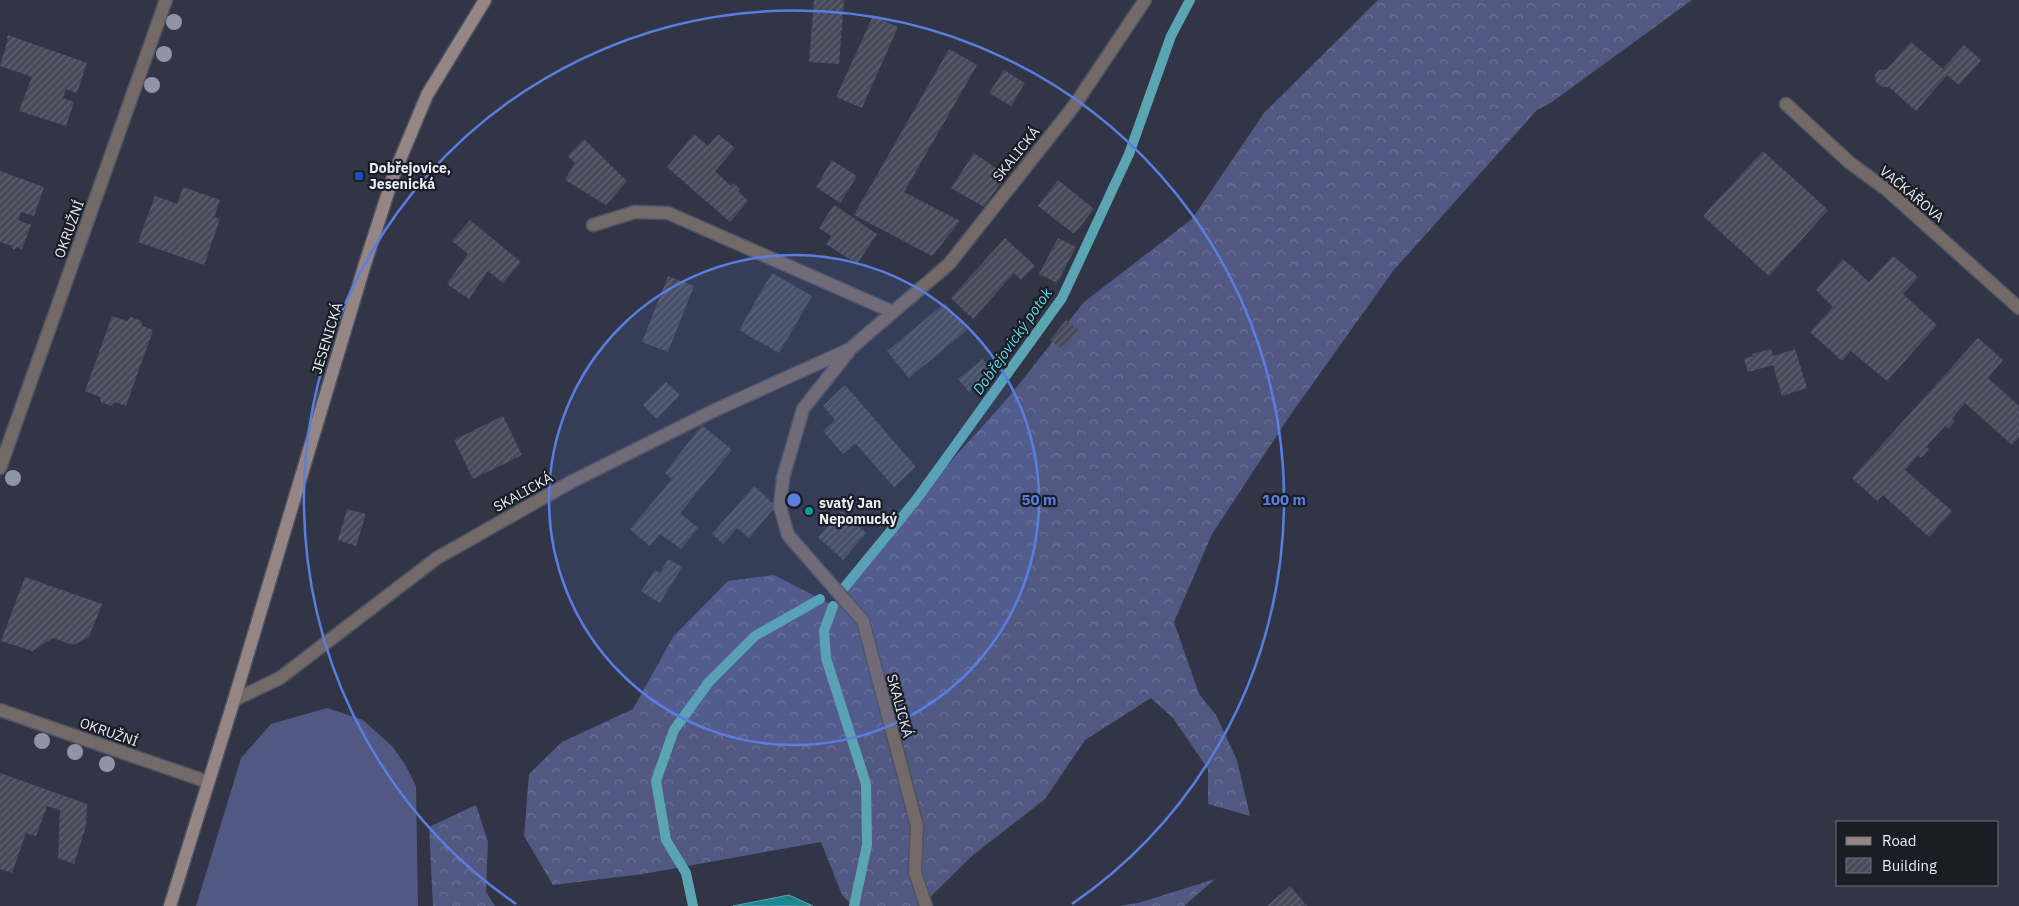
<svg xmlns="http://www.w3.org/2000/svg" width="2019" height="906" viewBox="0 0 2019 906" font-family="'IBM Plex Sans',sans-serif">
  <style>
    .grass { fill: #515983 }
    .forest { fill: url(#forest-crowns) }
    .water { fill: url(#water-ripples); stroke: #5aa5b1 }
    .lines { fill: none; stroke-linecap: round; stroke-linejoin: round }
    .stream { stroke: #5aa5b1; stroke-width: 10 }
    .building { fill: url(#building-hatch) }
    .street-casing { stroke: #4e5261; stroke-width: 15 }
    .secondary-casing { stroke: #4e5261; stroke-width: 15 }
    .street { stroke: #736969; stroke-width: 12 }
    .secondary { stroke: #968585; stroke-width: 12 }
    .tree { fill: #9094a7 }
    .ring { fill: none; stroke: #5a7de1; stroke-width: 2.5 }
    .transit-dot { fill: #1a4fb4; stroke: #1b1d24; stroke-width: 2 }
    .culture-dot { fill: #0f9aa8; stroke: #1b1d24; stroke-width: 2 }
    .labels { text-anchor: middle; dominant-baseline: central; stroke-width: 4.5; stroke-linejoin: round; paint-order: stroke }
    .street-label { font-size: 14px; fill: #e9ecf7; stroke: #1b1d24 }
    .poi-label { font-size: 14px; font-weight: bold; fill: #e9ecf7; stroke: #1b1d24; text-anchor: start }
    .water-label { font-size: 15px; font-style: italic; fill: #5cdeef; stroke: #1b1d24 }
    .centre { fill: #5a7de1; stroke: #1b1d24; stroke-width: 2.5 }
    .ring-label { font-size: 15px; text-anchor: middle; font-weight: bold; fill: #5a7de1; stroke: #1b1d24; stroke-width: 4.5; stroke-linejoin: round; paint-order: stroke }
  </style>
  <defs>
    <pattern id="forest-crowns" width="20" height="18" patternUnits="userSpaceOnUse" patternTransform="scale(1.25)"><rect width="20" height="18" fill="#515983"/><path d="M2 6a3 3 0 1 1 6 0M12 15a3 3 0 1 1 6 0" fill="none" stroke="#6a7195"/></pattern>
    <pattern id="water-ripples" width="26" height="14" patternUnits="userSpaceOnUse" patternTransform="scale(1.25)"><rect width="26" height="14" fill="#1d8693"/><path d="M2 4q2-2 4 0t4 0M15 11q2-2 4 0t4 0" fill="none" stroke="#2d6d76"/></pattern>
    <pattern id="building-hatch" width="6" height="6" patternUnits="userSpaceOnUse" patternTransform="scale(1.25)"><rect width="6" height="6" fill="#464a5b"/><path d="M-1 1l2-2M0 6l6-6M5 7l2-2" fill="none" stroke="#616473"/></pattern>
  </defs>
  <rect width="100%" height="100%" fill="#313545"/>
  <path class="grass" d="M 327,708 L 363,720 L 393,747 L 406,766 L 416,786 L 418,906 L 196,906 L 241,758 L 271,724 Z"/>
  <path class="forest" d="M 1378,0 L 1692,0 L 1552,102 L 1537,110 L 1393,271 L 1291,414 L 1212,534 L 1174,622 L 1199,694 L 1216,715 L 1237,760 L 1250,816 L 1208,804 L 1208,769 L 1173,718 L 1151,698 L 1085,740 L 1045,799 L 972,856 L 921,906 L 853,906 L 842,895 L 821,842 L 643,874 L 553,885 L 524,836 L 529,774 L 562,742 L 633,709 L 673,637 L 728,581 L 774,575 L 836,607 L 887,532 L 1008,398 L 1084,302 L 1192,219 L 1264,113 Z
    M 476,805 L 488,842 L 486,892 L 495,906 L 433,906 L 429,827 Z
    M 1215,879 L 1184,906 L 1119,906 L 1138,903 Z"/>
  <path class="water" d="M 789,895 L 813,906 L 733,906 Z"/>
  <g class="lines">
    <path class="stream" d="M 844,588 L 916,500 L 1062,298 L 1129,154 L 1171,36 L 1190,0
      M 833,606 L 824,631 L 826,658 L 866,784 L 867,845 L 854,906
      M 693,906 L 686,873 L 666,840 L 656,781 L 674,730 L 709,682 L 755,636 L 820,599"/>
  </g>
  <path class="building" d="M 814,0 L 844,0 L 839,64 L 809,62 Z
    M 873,16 L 898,27 L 862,108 L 836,97 Z
    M 8,35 L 87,63 L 77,93 L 66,89 L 63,98 L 74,102 L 66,126 L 19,111 L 32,77 L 0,66 L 8,39 L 7,38 Z
    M 1911,42 L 1943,69 L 1964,45 L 1981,60 L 1959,85 L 1947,75 L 1916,111 L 1889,87 L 1882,87 L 1876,82 L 1875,75 L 1879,70 L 1887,69 Z
    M 949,49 L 977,65 L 904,192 L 960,221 L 932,256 L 854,215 Z
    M 1004,70 L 1025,83 L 1011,106 L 989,93 Z
    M 694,134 L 708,146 L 718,134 L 735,148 L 715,171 L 731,186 L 733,183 L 740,189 L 738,191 L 748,201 L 730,222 L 667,167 Z
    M 584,139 L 627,181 L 606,205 L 565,180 L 575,163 L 568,156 Z
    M 1763,151 L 1828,210 L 1769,276 L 1703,216 Z
    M 974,153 L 1006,175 L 984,207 L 951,188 Z
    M 832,160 L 857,176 L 840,203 L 816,187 Z
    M 0,171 L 44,187 L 34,216 L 21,212 L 18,220 L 31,225 L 22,249 L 16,247 L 15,250 L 12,248 L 13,246 L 0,242 Z
    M 1058,180 L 1094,209 L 1074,234 L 1038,206 Z
    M 183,187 L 220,200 L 214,217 L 220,219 L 204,265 L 138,242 L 155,196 L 177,204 Z
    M 834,205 L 877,234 L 857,264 L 826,244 L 831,236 L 819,228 Z
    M 470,220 L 521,262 L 503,283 L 488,271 L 469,299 L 447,284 L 468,254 L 452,241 Z
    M 1005,238 L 1035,266 L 1021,280 L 1014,273 L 973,319 L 951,298 Z
    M 1058,238 L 1076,247 L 1057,283 L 1039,274 Z
    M 1893,256 L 1918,277 L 1903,294 L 1937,325 L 1887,381 L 1851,351 L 1842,361 L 1810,332 L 1833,307 L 1816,290 L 1843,259 L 1869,282 Z
    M 772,273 L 812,296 L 779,353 L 739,330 Z
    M 668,276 L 694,286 L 668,352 L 642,342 Z
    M 945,303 L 967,330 L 909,378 L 887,351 Z
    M 112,316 L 127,321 L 131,317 L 141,321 L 142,326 L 153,330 L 126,406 L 115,402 L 111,406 L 101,402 L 100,397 L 85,391 Z
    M 1066,320 L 1079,330 L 1063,350 L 1050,340 Z
    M 1978,338 L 2003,360 L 1988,378 L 2019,406 L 2019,437 L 2012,445 L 1965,403 L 1952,418 L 1955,421 L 1948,429 L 1945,426 L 1926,447 L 1929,449 L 1921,458 L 1918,455 L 1905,470 L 1952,511 L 1929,537 L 1883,495 L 1877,501 L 1852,478 Z
    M 1771,349 L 1773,356 L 1795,349 L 1807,388 L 1782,396 L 1773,365 L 1748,372 L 1744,359 L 1753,356 L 1752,354 Z
    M 983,359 L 993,373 L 969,392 L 958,379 Z
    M 666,382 L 680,395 L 657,419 L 643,405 Z
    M 845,385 L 916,467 L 894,487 L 855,443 L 843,454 L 823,431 L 835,420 L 823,406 Z
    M 503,416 L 522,455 L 473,479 L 454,440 Z
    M 702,425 L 732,450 L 680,513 L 698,528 L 681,549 L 660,534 L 650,546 L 630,529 L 672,479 L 665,473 Z
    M 754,486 L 776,506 L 749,538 L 737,528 L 723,544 L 712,534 Z
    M 347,509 L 366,514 L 356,546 L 338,540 Z
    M 842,511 L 866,533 L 843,560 L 818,537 Z
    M 668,559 L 682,567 L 660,603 L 641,591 L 655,570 L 660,573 Z
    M 25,577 L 102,604 L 89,637 L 73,645 L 53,638 L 32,651 L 1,641 Z
    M 0,773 L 87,804 L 86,826 L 74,864 L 58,858 L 60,810 L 47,806 L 36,836 L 26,833 L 12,873 L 0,869 Z
    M 1290,886 L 1307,906 L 1267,906 Z"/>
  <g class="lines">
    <defs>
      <path id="street" d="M 1786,104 L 1850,163 L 1887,190 L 2019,308
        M 593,225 L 635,212 L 668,213 L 893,312
        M 849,351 L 803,409 L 783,478 L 780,507 L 788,535 L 863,621 L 917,826 L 915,872 L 926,906
        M 0,468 L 166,0
        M 234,700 L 280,678 L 437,558 L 571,482 L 713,411 L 850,349 L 949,264 L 1074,106 L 1145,0
        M 0,710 L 208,782"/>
      <path id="secondary" d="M 170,906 L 234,700 L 364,267 L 394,174 L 427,95 L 485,0"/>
    </defs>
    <use href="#street" class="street-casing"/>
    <use href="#secondary" class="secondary-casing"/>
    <use href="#street" class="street"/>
    <use href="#secondary" class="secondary"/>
  </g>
  <g class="tree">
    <circle cx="174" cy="22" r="8"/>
    <circle cx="164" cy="54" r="8"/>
    <circle cx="152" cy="85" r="8"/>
    <circle cx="13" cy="478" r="8"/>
    <circle cx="42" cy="741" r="8"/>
    <circle cx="75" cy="752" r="8"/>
    <circle cx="107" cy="764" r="8"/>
  </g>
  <circle cx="794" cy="500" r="245" fill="#5a7de1" fill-opacity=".12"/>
  <g class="ring">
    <circle cx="794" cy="500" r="245"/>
    <path d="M516 904A490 490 0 1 1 1072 904"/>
  </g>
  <rect class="transit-dot" x="354" y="171" width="10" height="10" rx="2.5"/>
  <circle class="culture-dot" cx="809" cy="511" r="5"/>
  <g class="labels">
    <g class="street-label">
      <text transform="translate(1016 154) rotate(-51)">SKALICKÁ</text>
      <text transform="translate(1912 194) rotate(40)">VAČKÁŘOVA</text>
      <text transform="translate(69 229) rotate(-70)">OKRUŽNÍ</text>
      <text transform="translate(327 338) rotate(-73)">JESENICKÁ</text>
      <text transform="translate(523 492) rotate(-29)">SKALICKÁ</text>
      <text transform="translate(900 706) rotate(75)">SKALICKÁ</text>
      <text transform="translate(109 732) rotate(19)">OKRUŽNÍ</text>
    </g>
    <g class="poi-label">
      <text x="369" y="168">Dobřejovice,<tspan x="369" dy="16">Jesenická</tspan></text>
      <text x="819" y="503">svatý Jan<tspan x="819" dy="16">Nepomucký</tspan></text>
    </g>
    <g class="water-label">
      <text transform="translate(1012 341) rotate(-55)">Dobřejovický potok</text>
    </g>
  </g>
  <circle cx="794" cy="500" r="8" class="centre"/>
  <g class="ring-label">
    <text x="1039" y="505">50 m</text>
    <text x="1284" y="505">100 m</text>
  </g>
  <rect x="1836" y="821" width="162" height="65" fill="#1b1d24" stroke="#6d7078"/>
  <rect x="1846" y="837" width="25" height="8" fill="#968585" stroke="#6d7078"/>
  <text x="1882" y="846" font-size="15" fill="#e9ecf7">Road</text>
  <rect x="1846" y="858" width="25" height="15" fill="url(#building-hatch)" stroke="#6d7078"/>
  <text x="1882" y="871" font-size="15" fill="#e9ecf7">Building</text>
</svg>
